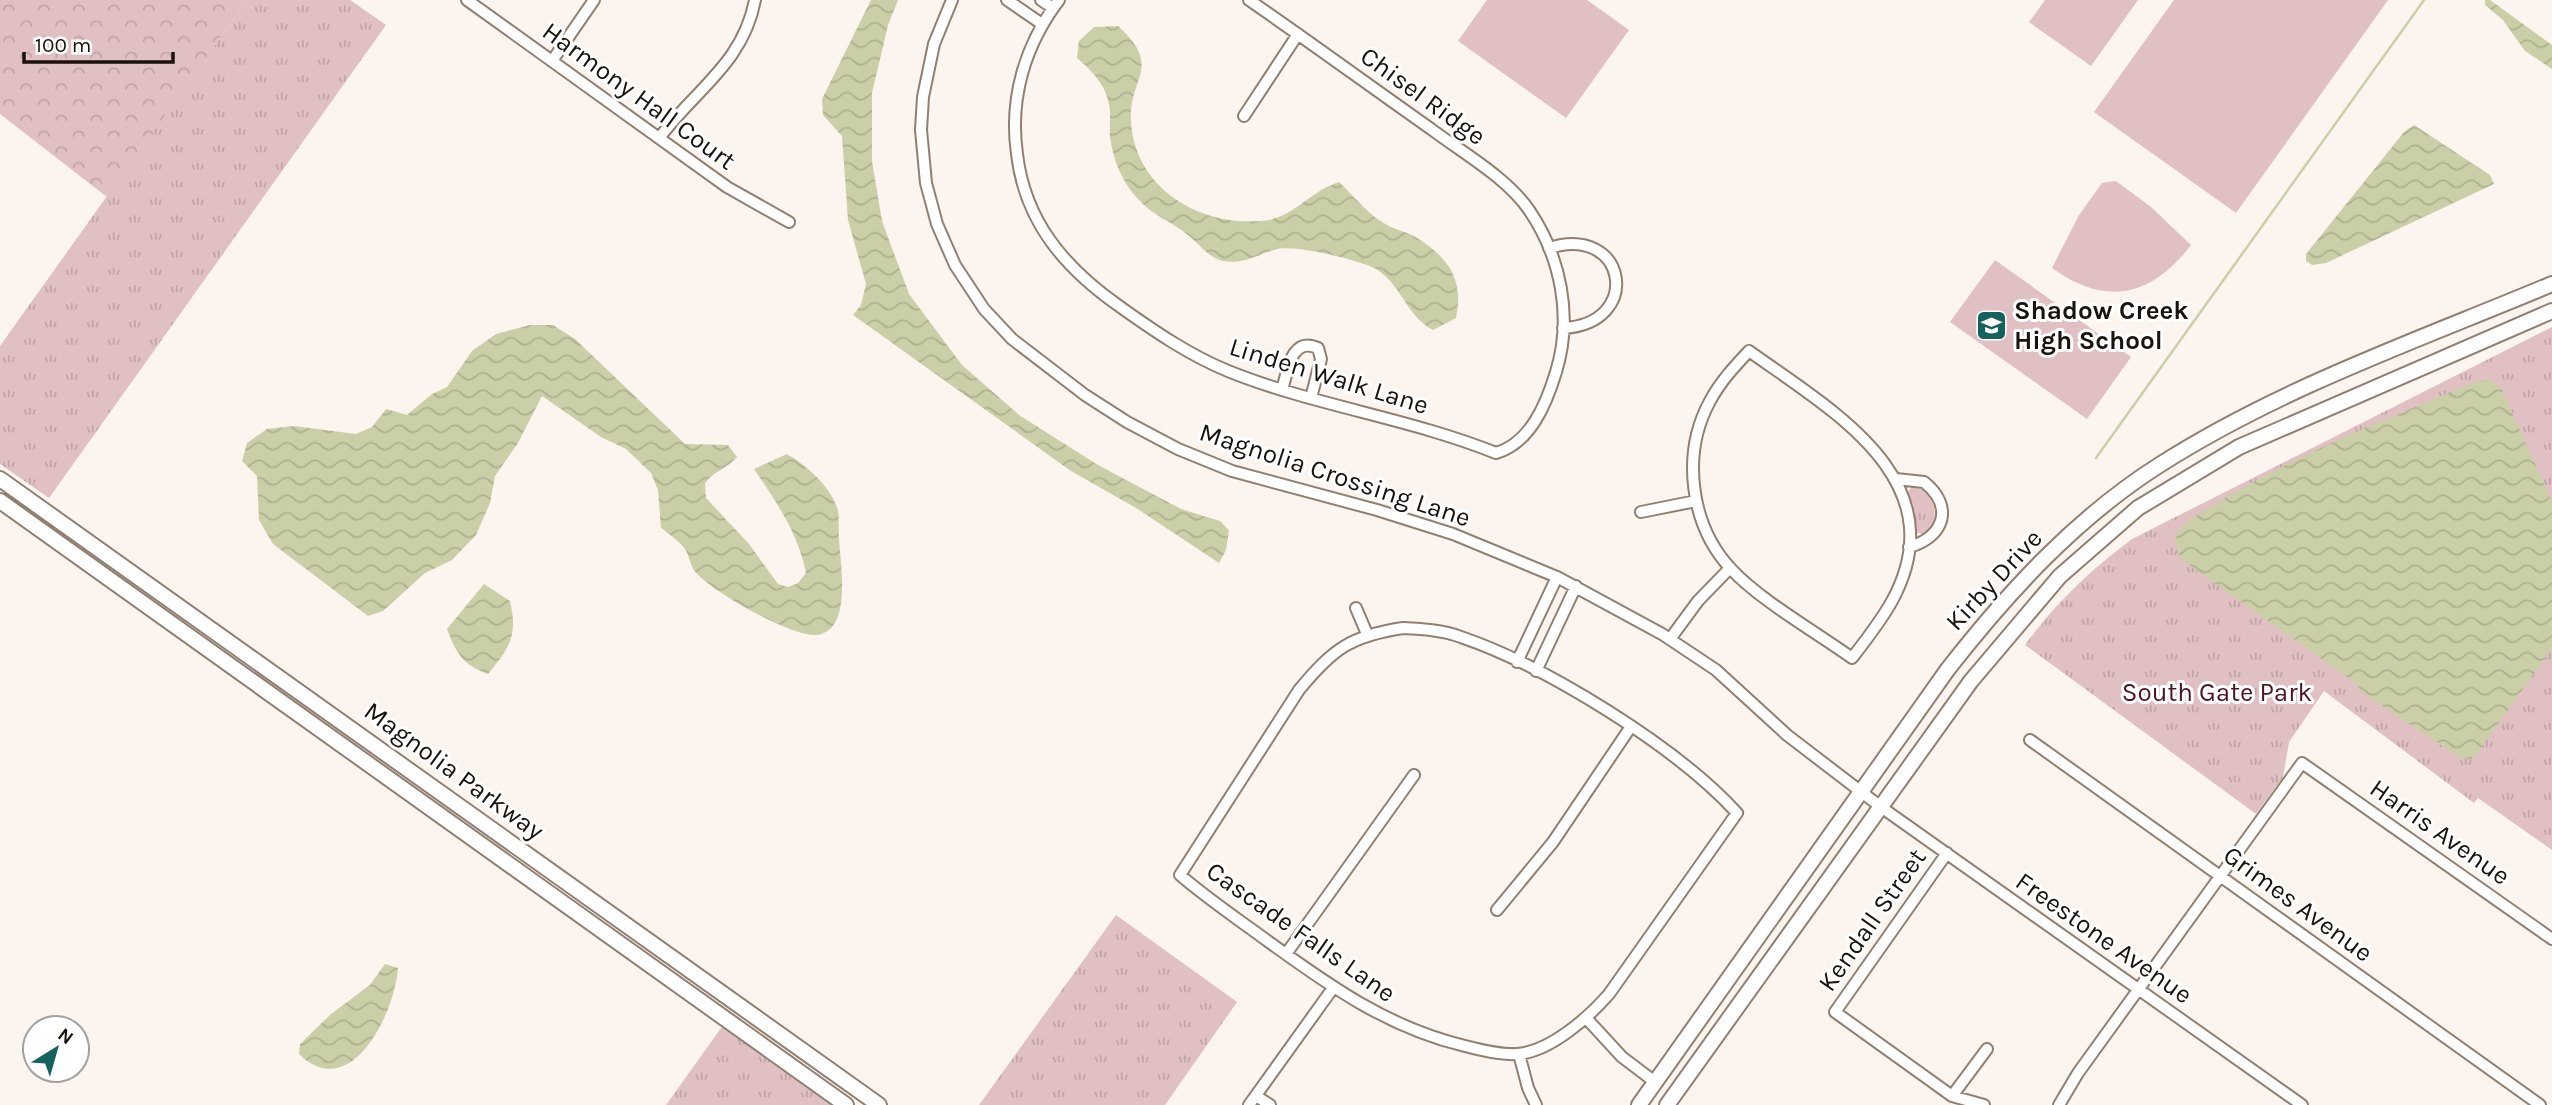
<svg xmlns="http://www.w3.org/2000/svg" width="2552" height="1105" viewBox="0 0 2552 1105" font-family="Karla,sans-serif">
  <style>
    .grass { fill: url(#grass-tufts) }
    .forest { fill: url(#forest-crowns) }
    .pitch { fill: #e1c0c3 }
    .water { fill: url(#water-waves) }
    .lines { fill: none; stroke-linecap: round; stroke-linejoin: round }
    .stream { stroke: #cbcfa7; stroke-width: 2.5 }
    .minor-casing { stroke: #918071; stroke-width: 14 }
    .major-casing { stroke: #918071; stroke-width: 18 }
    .minor { stroke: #fff; stroke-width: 10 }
    .major { stroke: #fff; stroke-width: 14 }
    .labels { text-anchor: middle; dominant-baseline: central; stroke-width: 6; stroke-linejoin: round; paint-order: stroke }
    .street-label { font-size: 26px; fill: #19120d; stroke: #fff }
    .poi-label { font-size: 26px; font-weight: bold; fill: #19120d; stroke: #fff; text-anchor: start }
    .park-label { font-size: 26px; fill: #4d1521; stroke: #fff }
  </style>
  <defs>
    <pattern id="grass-tufts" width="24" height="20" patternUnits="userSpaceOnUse" patternTransform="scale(1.75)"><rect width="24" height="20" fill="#e1c0c3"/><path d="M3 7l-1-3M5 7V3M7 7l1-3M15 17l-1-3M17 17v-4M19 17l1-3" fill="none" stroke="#c0a4a6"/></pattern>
    <pattern id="forest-crowns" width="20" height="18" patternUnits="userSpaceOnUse" patternTransform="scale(1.75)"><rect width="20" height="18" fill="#e1c0c3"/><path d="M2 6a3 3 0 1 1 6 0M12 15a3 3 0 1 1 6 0" fill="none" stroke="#c0a4a6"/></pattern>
    <pattern id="water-waves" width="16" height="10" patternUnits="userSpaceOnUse" patternTransform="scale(1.75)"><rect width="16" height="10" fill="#cbcfa7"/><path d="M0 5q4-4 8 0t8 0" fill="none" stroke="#aeb18f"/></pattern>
  </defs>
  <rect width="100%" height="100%" fill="#fcf4ee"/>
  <path class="grass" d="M 247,0 L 350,0 L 386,25 L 49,498 L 0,464 L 0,346 Z
    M 2552,327 L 2552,850 L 2478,798 L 2474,803 L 2324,691 L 2289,742 L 2283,777 L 2256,814 L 2025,645 C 2057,602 2088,572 2132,539 Z
    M 1912,486 L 1925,490 C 1937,506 1939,520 1924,535 L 1916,532 L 1908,492 Z
    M 1116,915 L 1237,1002 L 1165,1105 L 979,1105 Z
    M 729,1017 L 851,1105 L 666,1105 Z"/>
  <path class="forest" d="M 0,0 L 247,0 L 107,197 L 0,114 Z"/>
  <path class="pitch" d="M 1487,0 L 1587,0 L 1629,30 L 1566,118 L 1458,41 Z
    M 2045,0 L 2138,0 L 2091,66 L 2029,22 Z
    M 2174,0 L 2388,0 L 2236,213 L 2094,112 Z
    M 2116,181 L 2151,207 L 2191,245 C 2151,297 2106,307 2052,268 L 2079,215 L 2102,183 Z
    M 1995,260 L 2131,357 L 2087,419 L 1950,322 Z"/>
  <path class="water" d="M 871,0 L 898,0 L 888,25 L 872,93 L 872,161 L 882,221 L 909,294 L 962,365 L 1019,415 L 1098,465 L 1181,509 L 1220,521 L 1229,530 L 1226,550 L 1219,563 L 1136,508 L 1071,471 L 853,315 L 861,305 L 866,284 L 848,220 L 842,136 L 823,115 L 822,99 Z
    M 2485,0 L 2490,0 L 2552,45 L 2552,69 L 2525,51 L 2503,20 L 2485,5 Z
    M 1118,26 C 1164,68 1128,77 1131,122 C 1135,188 1199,226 1260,221 C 1294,219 1306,193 1339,182 C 1355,197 1367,214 1387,225 C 1396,230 1408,232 1417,238 C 1449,258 1464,280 1456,318 L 1433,330 C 1406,316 1402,285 1376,269 C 1360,260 1296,245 1278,249 C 1259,253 1246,265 1223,261 C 1209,258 1199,244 1189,236 C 1173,222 1153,216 1138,199 C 1122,182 1113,160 1110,137 C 1109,125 1112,112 1108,100 C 1104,83 1090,69 1077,58 L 1079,41 L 1094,27 Z
    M 2414,125 L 2490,175 L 2494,184 L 2326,263 L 2312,265 L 2306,261 L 2306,254 L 2404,132 Z
    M 530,325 L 553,325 L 575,339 L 685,444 L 728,445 L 737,457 C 727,469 715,470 705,483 L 706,498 L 749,544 L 778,584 L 788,587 L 798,583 L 806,573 C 799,535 776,501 754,469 L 787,454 C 808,467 828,484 837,507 C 840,516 838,529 839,539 C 840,562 854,636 813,635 C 785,633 715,593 696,573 C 690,566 690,557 685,549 C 679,541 669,534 661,528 L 658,490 L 651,473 L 626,449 L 601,437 L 542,396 L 518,443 L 495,476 L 490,503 L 476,535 L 452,560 L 425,573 L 383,611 L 368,616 L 273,544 L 259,520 L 257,476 L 242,461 L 247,443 L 267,429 L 294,426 L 356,434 L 372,427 L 386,409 L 407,415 L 432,394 L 447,387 L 472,351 L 496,334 Z
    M 2491,380 L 2502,390 L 2552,502 L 2552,648 L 2478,752 L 2471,759 L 2462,759 L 2361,692 L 2357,684 L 2185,562 C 2171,546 2172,536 2187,522 C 2277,461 2378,423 2477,381 Z
    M 484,584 L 510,601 C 518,636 510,647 488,674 C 463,665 456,653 447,629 Z
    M 385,964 L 398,968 C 395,1012 351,1105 299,1054 L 300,1044 L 331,1014 L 370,985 Z"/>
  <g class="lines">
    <path class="stream" d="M 2096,458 L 2424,0"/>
    <defs>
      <path id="minor" d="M 467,0 L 727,187 L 789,222
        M 952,0 L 934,44 L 923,97 L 921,130 L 926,183 L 937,224 L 955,265 L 984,309 L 1012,339 L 1085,395 L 1127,422 L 1178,449 L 1232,471 L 1377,510 L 1453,534 L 1557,577 L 1662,634 L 1716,670 L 1787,735 L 1881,807 L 2302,1105
        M 1007,0 L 1042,24
        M 1041,0 L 1053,8
        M 1059,0 C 1025,45 1009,98 1017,154 C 1025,222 1065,268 1119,306 C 1154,331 1189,355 1228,371 C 1315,406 1409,418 1496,453 C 1530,443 1546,405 1556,372 C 1573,317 1561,257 1529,210 C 1506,177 1463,153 1431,129 C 1370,86 1310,42 1249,0
        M 552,61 L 594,0
        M 1244,116 L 1298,34
        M 660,137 C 696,89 743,63 755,0
        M 1549,248 C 1627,223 1644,324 1563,328
        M 1749,351 C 1831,410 1958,480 1892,601 C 1881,621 1866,640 1852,658 C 1817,633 1760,600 1732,570 C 1690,526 1681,454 1710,401 C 1720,382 1735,366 1749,351 Z
        M 1282,390 C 1288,370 1291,336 1318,348 L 1321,359 L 1311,398
        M 1896,479 L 1924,482 C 1954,506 1945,537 1909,547
        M 1641,512 L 1696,501
        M 1356,608 L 1367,634
        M 1403,628 C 1423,629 1442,630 1461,637 C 1546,666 1677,747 1737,813 L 1609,994 C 1589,1017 1550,1052 1517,1054 C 1500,1055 1481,1050 1465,1046 C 1389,1028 1331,987 1269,942 C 1239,920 1208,899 1180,875 L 1299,690 C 1333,649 1350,636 1403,628 Z
        M 1670,639 L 1698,601 L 1730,568
        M 1517,662 L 1557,577
        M 1536,671 L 1576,586
        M 2030,740 L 2540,1105
        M 1947,853 L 1835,1012 L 1952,1096 L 1984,1105
        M 1497,910 L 1553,842 L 1630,728
        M 1286,954 L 1414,775
        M 1587,1019 L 1622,1057 L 1655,1082
        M 1519,1054 L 1528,1088 L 1536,1105
        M 1256,1096 L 1270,1105
        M 1952,1096 L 1987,1049
        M 1249,1105 L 1333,988
        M 2059,1105 L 2078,1073 L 2302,763 L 2552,939"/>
      <path id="major" d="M 0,479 L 879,1105
        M 0,501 L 846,1105
        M 1639,1105 L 1948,669 C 2009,591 2077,517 2161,464 C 2282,387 2421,339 2552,284
        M 1667,1105 L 1971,681 L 2060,576 L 2138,508 L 2239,447 L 2552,311"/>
    </defs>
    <use href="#minor" class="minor-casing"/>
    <use href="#major" class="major-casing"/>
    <use href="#minor" class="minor"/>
    <use href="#major" class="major"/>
  </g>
  <defs>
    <symbol id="school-square" viewBox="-11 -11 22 22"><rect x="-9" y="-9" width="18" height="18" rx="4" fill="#13625e" stroke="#fff"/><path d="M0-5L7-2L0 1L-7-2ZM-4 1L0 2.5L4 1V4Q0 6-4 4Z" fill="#fff"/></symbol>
  </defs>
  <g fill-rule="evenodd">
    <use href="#school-square" x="1974" y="308" width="35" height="35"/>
  </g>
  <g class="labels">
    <g class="street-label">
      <text transform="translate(639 96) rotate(36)">Harmony Hall Court</text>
      <text transform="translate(1423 96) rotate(36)">Chisel Ridge</text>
      <text transform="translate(1329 376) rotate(17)">Linden Walk Lane</text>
      <text transform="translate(1335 475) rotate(18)">Magnolia Crossing Lane</text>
      <text transform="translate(1994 580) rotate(-47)">Kirby Drive</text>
      <text transform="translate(454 771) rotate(36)">Magnolia Parkway</text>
      <text transform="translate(2440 832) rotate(35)">Harris Avenue</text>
      <text transform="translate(2298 904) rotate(36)">Grimes Avenue</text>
      <text transform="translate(1872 920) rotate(-55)">Kendall Street</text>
      <text transform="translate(1301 932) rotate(35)">Cascade Falls Lane</text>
      <text transform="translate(2104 938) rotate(35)">Freestone Avenue</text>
    </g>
    <g class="poi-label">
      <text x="2014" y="310">Shadow Creek<tspan x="2014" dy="30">High School</tspan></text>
    </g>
    <g class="park-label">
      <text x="2217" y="692">South Gate Park</text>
    </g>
  </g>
  <g transform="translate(56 1049) rotate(37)"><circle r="33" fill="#ffffff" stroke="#a3a09e" stroke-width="2"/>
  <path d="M0-5L12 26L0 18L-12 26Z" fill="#13625e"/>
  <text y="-10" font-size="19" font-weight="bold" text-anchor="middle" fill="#19120d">N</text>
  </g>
  <path d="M24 52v10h149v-10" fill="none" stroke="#19120d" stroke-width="3.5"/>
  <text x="35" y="52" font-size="21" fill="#19120d" stroke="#ffffff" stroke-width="5" paint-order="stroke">100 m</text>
</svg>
